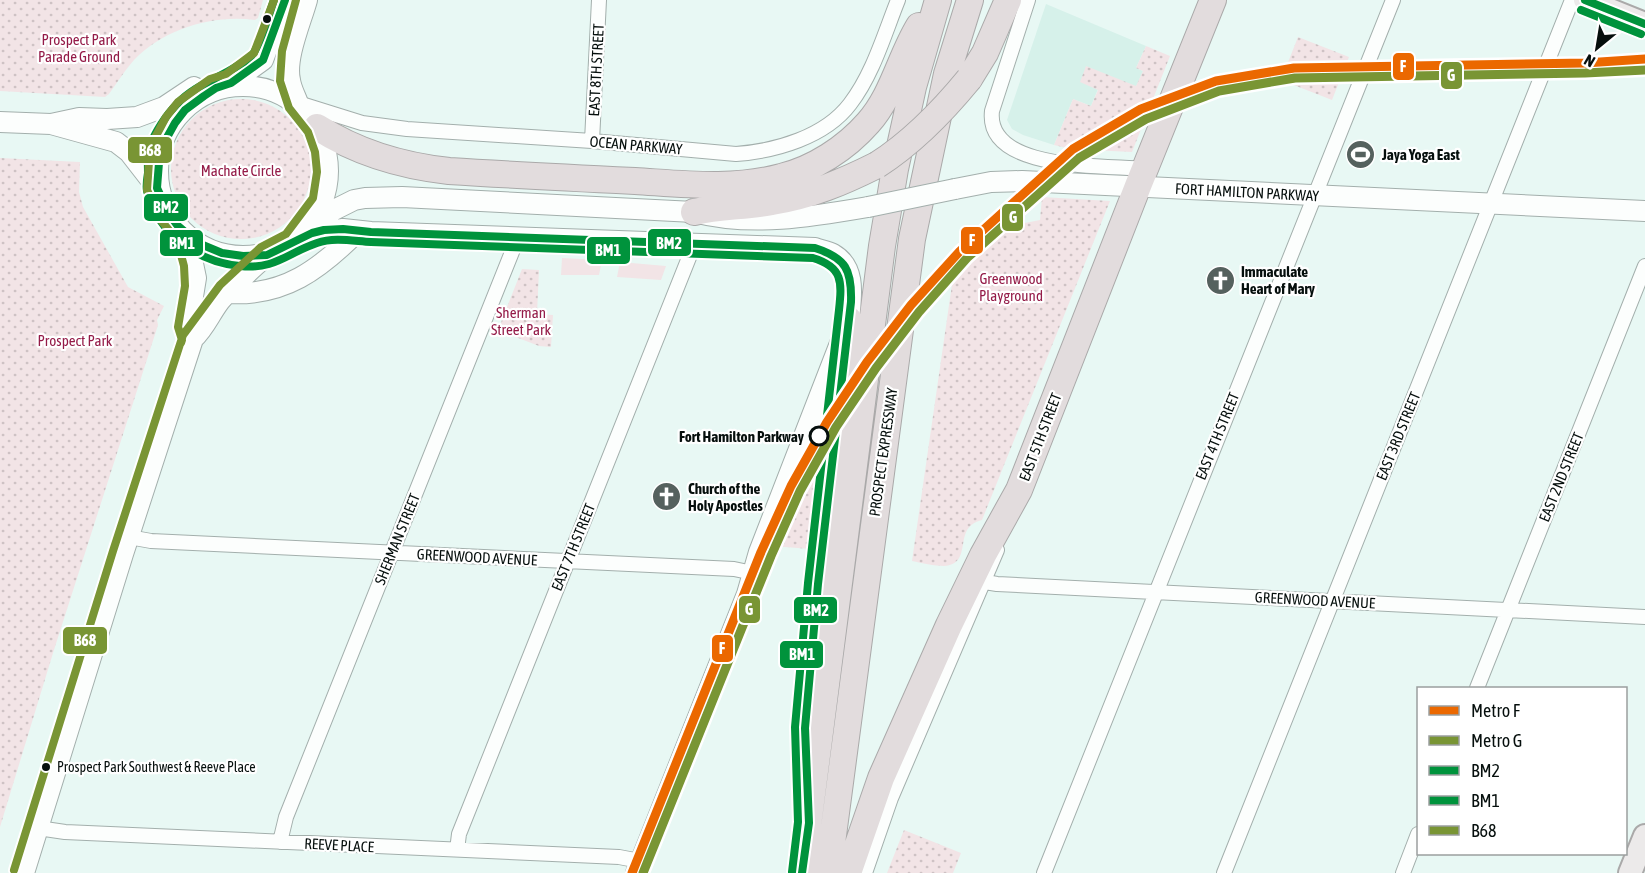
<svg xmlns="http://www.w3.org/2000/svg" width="1645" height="873" viewBox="0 0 1645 873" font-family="'Asap Condensed',sans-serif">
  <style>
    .built { fill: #d6f1ea }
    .green { fill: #f2e4e6 }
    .park { fill: url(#park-dots) }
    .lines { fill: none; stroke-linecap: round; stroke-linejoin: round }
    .street-casing { stroke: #a3afac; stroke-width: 16 }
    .secondary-casing { stroke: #a3afac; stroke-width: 22 }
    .primary-casing { stroke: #aaa9a9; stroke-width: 26 }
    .highway-casing { stroke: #aaa9a9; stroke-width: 28 }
    .street { stroke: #fcfefd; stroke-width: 14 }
    .secondary { stroke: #fcfefd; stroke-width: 20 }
    .primary { stroke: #eceaea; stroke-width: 22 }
    .highway { stroke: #e2dcdd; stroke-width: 26 }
    .secondary-bridge-casing { stroke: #a3afac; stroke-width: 22; stroke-linecap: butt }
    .highway-bridge-casing { stroke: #aaa9a9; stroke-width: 28; stroke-linecap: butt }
    .secondary-bridge { stroke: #fcfefd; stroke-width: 20 }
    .highway-bridge { stroke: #e2dcdd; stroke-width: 26 }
    .bus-1-casing { stroke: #fff; stroke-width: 12 }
    .bus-2-casing { stroke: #fff; stroke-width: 12 }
    .bus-3-casing { stroke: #fff; stroke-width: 12 }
    .bus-1 { stroke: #00933c; stroke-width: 8 }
    .bus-2 { stroke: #00933c; stroke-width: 8 }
    .bus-3 { stroke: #799534; stroke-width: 8 }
    .metro-1-casing { stroke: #fff; stroke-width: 14 }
    .metro-2-casing { stroke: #fff; stroke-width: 14 }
    .metro-1 { stroke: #eb6800; stroke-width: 9 }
    .metro-2 { stroke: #799534; stroke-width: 9 }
    .bus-dot { fill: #060f0d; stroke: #fff; stroke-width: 2 }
    .stop-dot { fill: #fff; stroke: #060f0d; stroke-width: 3 }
    .labels { text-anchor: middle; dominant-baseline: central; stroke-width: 4.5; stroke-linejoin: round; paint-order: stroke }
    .bus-label { font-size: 14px; fill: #060f0d; stroke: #fff; text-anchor: start }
    .park-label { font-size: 15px; fill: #941b48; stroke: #fff }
    .street-label { font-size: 15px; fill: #060f0d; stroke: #fff }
    .poi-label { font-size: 15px; font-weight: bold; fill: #060f0d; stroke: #fff; text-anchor: start }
    .stop-label { font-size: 15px; font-weight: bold; fill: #060f0d; stroke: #fff; text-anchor: end }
    .line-badge { stroke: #fff; stroke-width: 2 }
    .badge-label { font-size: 16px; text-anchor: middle; font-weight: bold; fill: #fff }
  </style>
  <defs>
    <pattern id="park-dots" width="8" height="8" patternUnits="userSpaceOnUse" patternTransform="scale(1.5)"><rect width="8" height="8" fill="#f2e4e6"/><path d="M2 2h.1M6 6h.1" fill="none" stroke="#cec2c4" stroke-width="1.8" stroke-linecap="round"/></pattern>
  </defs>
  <rect width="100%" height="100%" fill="#e8f8f4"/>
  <path class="built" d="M 1046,4 L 1146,46 L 1136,68 L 1143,71 L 1136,87 L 1098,89 L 1091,106 L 1073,99 L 1054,145 L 1023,135 L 1012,129 L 1007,120 Z"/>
  <path class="green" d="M 562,258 L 602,260 L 599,275 L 561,275 Z
    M 620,262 L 666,266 L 661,280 L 617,277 Z"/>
  <path class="park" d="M 0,0 L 263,0 L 258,18 L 255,20 C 214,14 163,29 134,60 C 125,70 117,83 109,94 L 105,97 L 0,91 Z
    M 1298,37 L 1349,57 L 1332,100 L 1281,80 Z
    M 1146,46 L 1170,56 L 1132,152 L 1071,149 L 1054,145 L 1073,99 L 1091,106 L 1098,90 L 1080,82 L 1086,66 L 1136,86 L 1143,71 L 1136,68 Z
    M171 169a70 70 0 1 1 140 0a70 70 0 1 1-140 0Z
    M 0,158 L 80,162 L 79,192 L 83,207 L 128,287 L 164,306 L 157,320 L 158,325 L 53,653 L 0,827 Z
    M 1042,197 L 1110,201 L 982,520 C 951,527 975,564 944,566 C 934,566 922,563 912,561 L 958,243 L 970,234 L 1040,220 Z
    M 522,269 L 539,270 L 537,314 L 553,315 L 551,347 L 539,346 L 498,330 Z
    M 823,435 L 811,549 L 771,546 Z
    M 904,830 L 961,853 L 953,873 L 887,873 Z"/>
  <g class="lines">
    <defs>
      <path id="street" d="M 1028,0 L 992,111 C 985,172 1107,165 1145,169
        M 298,103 L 362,123 L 407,129 L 592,141 L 736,154 C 776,151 825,137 850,104 C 873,74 884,35 898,0
        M 592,141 L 599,0
        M 129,537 L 151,541 L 734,569 L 753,573
        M 985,582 L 997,584 L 1645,617
        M 1477,688 L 1645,266
        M 38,828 L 65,832 L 619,857 L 640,861
        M 280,842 L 286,817 L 518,237
        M 457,850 L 459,834 L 694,245
        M 865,873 L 891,798 L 997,550
        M 1044,873 L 1393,0
        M 1224,873 L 1572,0
        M 1403,873 L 1418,834"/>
      <path id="secondary" d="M 231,83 L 263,60 L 285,0
        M158 171a85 85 0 1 1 170 0a85 85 0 1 1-170 0Z
        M 298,103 C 295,95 291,88 290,80 C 285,58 301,22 307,0
        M 0,122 L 51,124 L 79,118 L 107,119 L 137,117 L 164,107 L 194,87
        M 51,124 L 116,142 L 129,152 L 157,188
        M 955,189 L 991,182 L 1022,181 L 1645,211
        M 312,233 L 343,229 L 371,232 L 815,248 C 820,250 828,251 833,254 C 857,268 851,297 849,320 L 759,552 L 747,594 L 636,873
        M 187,235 L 196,278 L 188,327 L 193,339
        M 293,242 L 312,233 L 332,211 L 354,200 L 365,198 L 402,197 L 694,212 C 752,227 810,217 868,207
        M 227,293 C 284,297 320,269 358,231
        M 24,873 L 123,554 L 193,339 C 205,328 210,314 220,301 C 234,284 251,270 267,255"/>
      <path id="primary" d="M 1585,0 L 1645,24
        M 1630,873 L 1645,836"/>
      <path id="highway" d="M 969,79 L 985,53 L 1008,0
        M 317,127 C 356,152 403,166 449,171 C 511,175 573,178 635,181 C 684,184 733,190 781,177 C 814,169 846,148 868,123 C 893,95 900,57 919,26
        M 694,212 C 720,206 746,207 772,202 C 810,196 843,182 877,165
        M 806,719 L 818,584 L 849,320
        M 802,873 L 882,246 L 895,169 L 913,87 L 938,0
        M 828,873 L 912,239 L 947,74 L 970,0
        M 848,873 L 881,778 L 949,625 L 983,555 L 1019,490 L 1138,186 L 1213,0"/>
    </defs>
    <use href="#street" class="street-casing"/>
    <use href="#secondary" class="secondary-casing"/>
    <use href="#primary" class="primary-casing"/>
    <use href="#highway" class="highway-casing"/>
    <use href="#street" class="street"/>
    <use href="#secondary" class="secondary"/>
    <use href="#primary" class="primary"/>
    <use href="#highway" class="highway"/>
    <defs>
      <path id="secondary-bridge" d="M 868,207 L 955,189"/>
      <path id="highway-bridge" d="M 877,165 C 913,142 942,112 969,79"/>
    </defs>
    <use href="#secondary-bridge" class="secondary-bridge-casing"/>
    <use href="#highway-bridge" class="highway-bridge-casing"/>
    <use href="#secondary-bridge" class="secondary-bridge"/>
    <use href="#highway-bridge" class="highway-bridge"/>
    <defs>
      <path id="bus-1" d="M 285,0 L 263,60 L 231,83 L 216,88 L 204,96 L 185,110 L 175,123 L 160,150 L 157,188 L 169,214 L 177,225 L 198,243 L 222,253 L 243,256 L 267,255 L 312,233 L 324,230 L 343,229 L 371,232 L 815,248 C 846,258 852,270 851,302 L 818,584 L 805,728 L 809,823 L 802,873
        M 1585,0 L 1645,24"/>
      <path id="bus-2" d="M 274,0 C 270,11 259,48 252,55 C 230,76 198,81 177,104 C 166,115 155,132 150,146 C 147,154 148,165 148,173 C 147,179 146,186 147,191 C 158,234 198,262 240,266 C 275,270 287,253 317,243 C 334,237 353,241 371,242 L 813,258 C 843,267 842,282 839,310 L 808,583 L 795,727 L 798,822 L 792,872
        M 1581,10 L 1641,34"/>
      <path id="bus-3" d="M 181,343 L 182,340 L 178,327 L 185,286 L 184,266 L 177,240 L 160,219 L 147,190 L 150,147 L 166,117 L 178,102 L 210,79 L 226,74 L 254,53 L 274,0
        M 14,870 L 113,551 L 183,335 L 220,285 L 261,247 L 286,234 L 313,198 L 317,172 L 315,152 L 308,132 L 289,108 L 280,81 L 282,51 L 296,0"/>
    </defs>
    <use href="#bus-1" class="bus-1-casing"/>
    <use href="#bus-2" class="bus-2-casing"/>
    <use href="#bus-3" class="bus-3-casing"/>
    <use href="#bus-1" class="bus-1"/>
    <use href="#bus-2" class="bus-2"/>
    <use href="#bus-3" class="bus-3"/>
    <defs>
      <path id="metro-1" d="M 632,873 L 761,552 L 791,486 L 827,422 L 867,362 L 911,305 L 960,251 L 1073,149 L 1141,109 L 1216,81 L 1294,68 L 1585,63 L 1645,59"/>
      <path id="metro-2" d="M 643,873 L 771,556 L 800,491 L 836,427 L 876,368 L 919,312 L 967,258 L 1079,158 L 1146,119 L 1219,91 L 1295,78 L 1585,73 L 1645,70"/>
    </defs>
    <use href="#metro-1" class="metro-1-casing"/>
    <use href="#metro-2" class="metro-2-casing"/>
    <use href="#metro-1" class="metro-1"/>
    <use href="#metro-2" class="metro-2"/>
  </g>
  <defs>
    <symbol id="stadium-disc" viewBox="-11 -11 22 22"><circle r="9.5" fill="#55615e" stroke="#fff"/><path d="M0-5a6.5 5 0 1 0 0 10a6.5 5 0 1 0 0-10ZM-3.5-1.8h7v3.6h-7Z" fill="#fff"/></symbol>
    <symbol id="church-disc" viewBox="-11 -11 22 22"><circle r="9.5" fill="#55615e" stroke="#fff"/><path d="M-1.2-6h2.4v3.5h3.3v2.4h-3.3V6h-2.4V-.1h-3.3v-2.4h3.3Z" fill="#fff"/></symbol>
  </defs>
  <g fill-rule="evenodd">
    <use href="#stadium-disc" x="1344" y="138" width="33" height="33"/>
    <use href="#church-disc" x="1204" y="264" width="33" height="33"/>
    <use href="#church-disc" x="650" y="480" width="33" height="33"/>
  </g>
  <g class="bus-dot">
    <circle cx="267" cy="19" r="5"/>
    <circle cx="46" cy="767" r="5"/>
  </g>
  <circle class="stop-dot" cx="819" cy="436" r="9"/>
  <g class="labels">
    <g class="bus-label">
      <text x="57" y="767">Prospect Park Southwest &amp; Reeve Place</text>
    </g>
    <g class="park-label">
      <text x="79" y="39">Prospect Park<tspan x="79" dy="17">Parade Ground</tspan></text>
      <text x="241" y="170">Machate Circle</text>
      <text x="1011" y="278">Greenwood<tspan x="1011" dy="17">Playground</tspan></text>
      <text x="521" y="312">Sherman<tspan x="521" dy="17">Street Park</tspan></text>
      <text x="75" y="340">Prospect Park</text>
    </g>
    <g class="street-label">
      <text transform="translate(596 70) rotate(-87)">EAST 8TH STREET</text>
      <text transform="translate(636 145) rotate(5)">OCEAN PARKWAY</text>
      <text transform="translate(1247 192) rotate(3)">FORT HAMILTON PARKWAY</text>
      <text transform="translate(1217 436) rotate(-68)">EAST 4TH STREET</text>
      <text transform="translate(1398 436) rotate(-68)">EAST 3RD STREET</text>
      <text transform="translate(1040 437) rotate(-69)">EAST 5TH STREET</text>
      <text transform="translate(883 452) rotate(-82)">PROSPECT EXPRESSWAY</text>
      <text transform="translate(1561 477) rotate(-68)">EAST 2ND STREET</text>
      <text transform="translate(397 539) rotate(-68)">SHERMAN STREET</text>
      <text transform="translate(573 547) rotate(-68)">EAST 7TH STREET</text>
      <text transform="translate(477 557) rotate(3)">GREENWOOD AVENUE</text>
      <text transform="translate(1315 600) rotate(3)">GREENWOOD AVENUE</text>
      <text transform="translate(339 845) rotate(3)">REEVE PLACE</text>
    </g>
    <g class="poi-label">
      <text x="1382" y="154">Jaya Yoga East</text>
      <text x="1241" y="271">Immaculate<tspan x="1241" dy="17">Heart of Mary</tspan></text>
      <text x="688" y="488">Church of the<tspan x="688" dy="17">Holy Apostles</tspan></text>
    </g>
    <g class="stop-label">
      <text x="804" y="436">Fort Hamilton Parkway</text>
    </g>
  </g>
  <g class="line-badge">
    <rect x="1392" y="52" width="23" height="29" rx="6" fill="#eb6800"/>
    <rect x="1440" y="61" width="23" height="29" rx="6" fill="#799534"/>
    <rect x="127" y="136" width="46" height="28" rx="6" fill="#799534"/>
    <rect x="143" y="193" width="46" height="29" rx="6" fill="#00933c"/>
    <rect x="1001" y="203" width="23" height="29" rx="6" fill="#799534"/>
    <rect x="960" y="226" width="24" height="29" rx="6" fill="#eb6800"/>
    <rect x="647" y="228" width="45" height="29" rx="6" fill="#00933c"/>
    <rect x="159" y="229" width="45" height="28" rx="6" fill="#00933c"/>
    <rect x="586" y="236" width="45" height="29" rx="6" fill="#00933c"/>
    <rect x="738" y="595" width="23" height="29" rx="6" fill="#799534"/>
    <rect x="793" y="596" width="45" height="28" rx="6" fill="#00933c"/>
    <rect x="62" y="626" width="46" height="29" rx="6" fill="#799534"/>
    <rect x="711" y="634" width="23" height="29" rx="6" fill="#eb6800"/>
    <rect x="779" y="640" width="45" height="29" rx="6" fill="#00933c"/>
  </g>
  <g class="badge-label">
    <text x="1403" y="72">F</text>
    <text x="1451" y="81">G</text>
    <text x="150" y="156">B68</text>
    <text x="166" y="213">BM2</text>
    <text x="1013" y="223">G</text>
    <text x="972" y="246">F</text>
    <text x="669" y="249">BM2</text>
    <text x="182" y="249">BM1</text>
    <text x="608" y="256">BM1</text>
    <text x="749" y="615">G</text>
    <text x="816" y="616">BM2</text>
    <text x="85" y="646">B68</text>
    <text x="722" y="654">F</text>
    <text x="802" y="660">BM1</text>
  </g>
  <rect x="1417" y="687" width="210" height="168" fill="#ffffff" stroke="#9b9f9e" stroke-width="1.5"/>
  <rect x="1429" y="706" width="30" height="9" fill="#eb6800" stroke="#9b9f9e" stroke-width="1.5"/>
  <text x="1471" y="717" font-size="18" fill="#060f0d">Metro F</text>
  <rect x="1429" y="736" width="30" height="9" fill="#799534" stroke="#9b9f9e" stroke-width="1.5"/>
  <text x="1471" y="747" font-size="18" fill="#060f0d">Metro G</text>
  <rect x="1429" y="766" width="30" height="9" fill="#00933c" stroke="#9b9f9e" stroke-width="1.5"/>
  <text x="1471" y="777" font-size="18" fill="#060f0d">BM2</text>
  <rect x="1429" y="796" width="30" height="9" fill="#00933c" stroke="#9b9f9e" stroke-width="1.5"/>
  <text x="1471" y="807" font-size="18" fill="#060f0d">BM1</text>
  <rect x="1429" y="826" width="30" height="9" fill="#799534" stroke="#9b9f9e" stroke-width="1.5"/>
  <text x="1471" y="837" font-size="18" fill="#060f0d">B68</text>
  <g transform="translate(1597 48) rotate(210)" stroke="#ffffff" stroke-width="4.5" paint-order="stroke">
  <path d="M0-4.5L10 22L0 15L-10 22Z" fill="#060f0d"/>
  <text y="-9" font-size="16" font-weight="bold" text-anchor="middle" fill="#060f0d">N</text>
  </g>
</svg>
